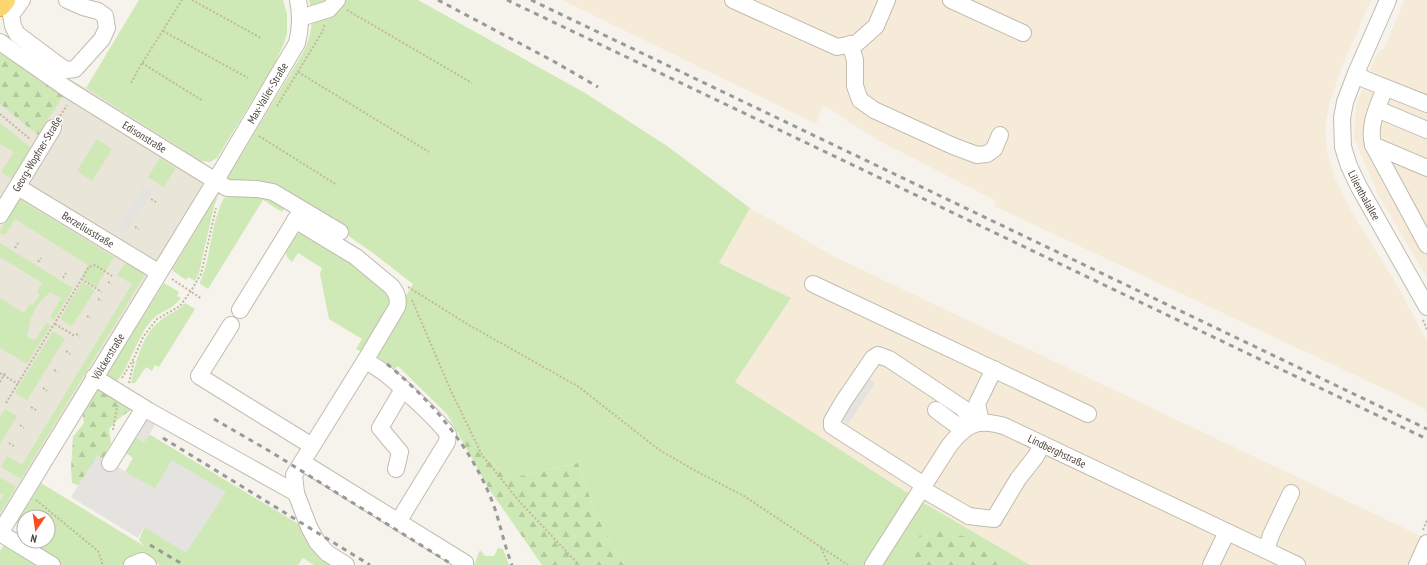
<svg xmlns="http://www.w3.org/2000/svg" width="1427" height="565" viewBox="0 0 1427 565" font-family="'PT Sans Narrow',sans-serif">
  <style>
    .residential { fill: #e9e5d9 }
    .commercial { fill: #f6ebd8 }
    .green { fill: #cee9b5; fill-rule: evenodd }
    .forest { fill: url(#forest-firs) }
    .parking { fill: #e4e3df }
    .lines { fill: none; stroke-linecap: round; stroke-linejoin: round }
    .minor-casing { stroke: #c1bcae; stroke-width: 18 }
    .highway-casing { stroke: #ddac3e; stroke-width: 24 }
    .path { stroke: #c3b89f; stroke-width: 2; stroke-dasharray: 2 2; stroke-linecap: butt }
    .minor { stroke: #fff; stroke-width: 16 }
    .highway { stroke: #fcd670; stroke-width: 22 }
    .rail { stroke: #999; stroke-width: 3; stroke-dasharray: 5 5; stroke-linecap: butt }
    .labels { text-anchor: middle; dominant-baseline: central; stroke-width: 3; stroke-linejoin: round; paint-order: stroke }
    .street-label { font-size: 11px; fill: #4a4439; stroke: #fff }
  </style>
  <defs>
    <pattern id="forest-firs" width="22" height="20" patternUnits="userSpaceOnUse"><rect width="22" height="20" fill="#cee9b5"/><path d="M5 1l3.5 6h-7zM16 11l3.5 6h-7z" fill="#b2c99c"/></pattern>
  </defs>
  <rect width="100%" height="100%" fill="#f5f3eb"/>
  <path class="residential" d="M 0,42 L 86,88 L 201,161 L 228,182 L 36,480 L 0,545 Z"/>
  <path class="commercial" d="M 562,0 L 1371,0 L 1342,67 L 1330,101 L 1325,126 L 1327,151 L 1334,176 L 1353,214 L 1396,283 L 1426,339 L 1427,342 L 1427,410 L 1385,389 L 994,206 L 996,201 L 876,139 L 823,105 L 816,124 Z
    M 1404,0 L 1427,0 L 1427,278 L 1379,196 L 1354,138 L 1356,105 L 1376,55 L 1385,47 Z
    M 750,208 L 835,257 L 1427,539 L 1427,565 L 1030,565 L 915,498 L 735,382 L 791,298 L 719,263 Z"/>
  <path class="green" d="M 139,0 L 283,0 L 287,14 L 287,34 L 284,43 L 274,65 L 217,158 L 210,162 L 201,161 L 86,88 Z
    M 309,0 L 418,0 L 585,93 L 667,146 L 750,208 L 719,263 L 791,298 L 735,382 L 915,498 L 1030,565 L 626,565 L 616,552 L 595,512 L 578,463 L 508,479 L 447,414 L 398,366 L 395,369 L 377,356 L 374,350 L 413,284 L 373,253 L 321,217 L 226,180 L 304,51 C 312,34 314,18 309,0 Z
    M 0,123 L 30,147 L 29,152 L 12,179 L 1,172 L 14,152 L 0,144 Z
    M 97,139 L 112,149 L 92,181 L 77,171 Z
    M 160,158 L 176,168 L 164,187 L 148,177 Z
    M 243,195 L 261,196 L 274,200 L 290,211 L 290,212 L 284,209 L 282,212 L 263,200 L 208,289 L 200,284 L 200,282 C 212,255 210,224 224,198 Z
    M 19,199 L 114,257 L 96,287 L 81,278 L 88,265 L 15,219 L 5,235 L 0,233 L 0,231 Z
    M 214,199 L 217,199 L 214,206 L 199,273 L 195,281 L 188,277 L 186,280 L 172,270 Z
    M 302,232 L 326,241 L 395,300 L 365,354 L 356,349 L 362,339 L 329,319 L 320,274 L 322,268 L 298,253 L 292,262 L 287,257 L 285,249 L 293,235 Z
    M 0,243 L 73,288 L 54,320 L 50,317 L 61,298 L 50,292 L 39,303 L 31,317 L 27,337 L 32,339 L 36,339 L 46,323 L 51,325 L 27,364 L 0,348 L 0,298 L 24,313 L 30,304 L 33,305 L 40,294 L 37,292 L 42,283 L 0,257 Z
    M 128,263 L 143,272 L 144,276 L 21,479 L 1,467 L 7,456 L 22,465 L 132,284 L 117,275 L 125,264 Z
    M 82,282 L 95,290 L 72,326 L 60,319 Z
    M 164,283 L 179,292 L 177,296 L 181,298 C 173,310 159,311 151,321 C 140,334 135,350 127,365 C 124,372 119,378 115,384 L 105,376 Z
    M 185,303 L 195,309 L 159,367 L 155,365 L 152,371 L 146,367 L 135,383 L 131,383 C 136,361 142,335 160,321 C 168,314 178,311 185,303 Z
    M 53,331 L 65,339 L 27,400 L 15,393 Z
    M 5,409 L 17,416 L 0,444 L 0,417 Z
    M 149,434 L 305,528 L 338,565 L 314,565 L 303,558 L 298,565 L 160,565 L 146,557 L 127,565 L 59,565 L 17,537 L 22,528 L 17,523 L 41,483 L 144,546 L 139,540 L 172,461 L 155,489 L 125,472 L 133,458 L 123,451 L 132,435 L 144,442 ZM 24,517 L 48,517 L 48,541 L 24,541 Z
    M 0,477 L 16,487 L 0,513 L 0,501 L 4,495 L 0,493 Z
    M 4,545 L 12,547 L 42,565 L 0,565 L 0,551 Z
    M 498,548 L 503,549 L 509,565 L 474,565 L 480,550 L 485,556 L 494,556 Z"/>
  <path class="forest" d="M 0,53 L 63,96 L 38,135 L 0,104 Z
    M 99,386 L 132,409 L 117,420 L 109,429 L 111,443 L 98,467 L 82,487 L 72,483 L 71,469 L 73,437 L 84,423 L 82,412 Z
    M 447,414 L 508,479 L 578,463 L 595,512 L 616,552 L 626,565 L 542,565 L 489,489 Z
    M 923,527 L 980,540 L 1012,565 L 913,565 L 908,563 Z"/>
  <path class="parking" d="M 144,186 L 153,191 L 126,233 L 117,228 Z
    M 868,378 L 875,383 L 848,424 L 841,419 Z
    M 148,416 L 157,421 L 145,442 L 135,437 Z
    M 97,455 L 155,489 L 172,460 L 226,492 L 186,553 L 144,527 L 138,538 L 71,497 Z"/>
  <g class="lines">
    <defs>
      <g id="minor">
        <path d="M 22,0 L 11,15 L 13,26 L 17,34 L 61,67 L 67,70 L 75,69 L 102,39 L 107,28 L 105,16 L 98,11 L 83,7 L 67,0"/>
        <path d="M 733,0 L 837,47 L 857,43 L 876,26 L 887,0"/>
        <path d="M 951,0 L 1023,33"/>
        <path id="s1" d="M 1388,0 L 1356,73 L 1345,102 L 1342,118 L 1343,147 L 1349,166 L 1359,187 L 1427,307"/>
        <path d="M 300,18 L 329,9 L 337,0"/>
        <path id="s2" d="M 0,42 L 69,90 L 227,188 L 257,189 L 273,192 L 340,232"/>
        <path d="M 850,44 L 855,60 L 855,86 L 860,100 L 874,110 L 953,146 L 977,155 L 987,154 L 994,149 L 1000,135"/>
        <path d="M 1356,73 L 1364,79 L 1427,104"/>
        <path d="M 1385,88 C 1378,106 1368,125 1373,145 L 1427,245"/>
        <path d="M 1377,109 L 1427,130"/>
        <path d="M 1373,145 L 1427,168"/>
        <path id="s3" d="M 18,187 L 158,272"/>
        <path d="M 0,215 L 53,128"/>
        <path d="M 295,220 L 356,257 L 392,287 C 397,294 399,299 397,307 L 365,361"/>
        <path d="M 813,284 L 1088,414"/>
        <path d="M 240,310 L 301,211"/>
        <path d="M 231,325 L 199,376 L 312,446"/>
        <path d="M 94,377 L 149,411 L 296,493"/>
        <path d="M 936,410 L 963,430"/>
        <path d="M 981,422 L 977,404 L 994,369"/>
        <path d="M 302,462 L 465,563 L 465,565"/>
        <path d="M 110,463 L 144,408"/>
        <path d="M 396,469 L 400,452 L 380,428 L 403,389"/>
        <path d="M 924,485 L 832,426 L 832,421 L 843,402 L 873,358 L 878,355 L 889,359 L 964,409 L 972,424"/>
        <path d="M 922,489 L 969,516 L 994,519 L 1018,479 L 1036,456 L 1042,445"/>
        <path d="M 1266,550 L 1271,535 L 1291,493"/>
        <path id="s4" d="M 52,565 L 0,533 L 216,180 L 297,43 C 301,28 301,15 298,0"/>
        <path d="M 132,565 L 142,561 L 148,565"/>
        <path d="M 346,565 L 327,553 L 317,542 L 309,527 L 296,493 L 294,475 L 365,361 C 384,370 398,384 413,398 C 425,409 437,420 448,434 L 447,442 L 398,522"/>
        <path id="s5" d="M 873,565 L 949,446 C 966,424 977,418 1004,426 L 1297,565"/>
        <path d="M 1211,565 L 1227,532"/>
        <path d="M 1417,565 L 1427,543"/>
      </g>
      <path id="highway" d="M 0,5 L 4,0"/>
    </defs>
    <use href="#minor" class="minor-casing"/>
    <use href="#highway" class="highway-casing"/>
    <path class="path" d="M 192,0 L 261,38
      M 347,10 L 472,83
      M 163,31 L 248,78
      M 142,63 L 203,101
      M 298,72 L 429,152
      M 131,83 L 141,65 L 182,0
      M 277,106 L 321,34 L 325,24
      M 0,114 L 30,139
      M 60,116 L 67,105
      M 259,136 L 337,185
      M 151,199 L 156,202
      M 135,227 L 139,229
      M 15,248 L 18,243
      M 38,262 L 41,258
      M 63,278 L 66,273
      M 81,279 L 102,292
      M 172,279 L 202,299
      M 108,282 L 112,284
      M 408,287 L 469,325 L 579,387 L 658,449 L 692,469 L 744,496 L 848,565
      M 98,299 L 102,301
      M 412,300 L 451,391 L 482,455 L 519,501 L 579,565
      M 87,316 L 91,318
      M 1423,320 L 1427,330
      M 55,324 L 75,336
      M 76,334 L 80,336
      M 66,351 L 70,354
      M 54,370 L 58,372
      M 0,373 L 18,384
      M 122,378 L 134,358 L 143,337 L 157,319 L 180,306 L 191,291 L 201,274 L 216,208
      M 0,382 L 5,373
      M 129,383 L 134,360
      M 43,388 L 47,391
      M 6,403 L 89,267 L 95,265 L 112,276
      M 31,407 L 36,410
      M 20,425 L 24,428
      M 113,430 L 117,407
      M 9,443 L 14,446
      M 36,500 L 98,551 L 102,562 L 102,565
      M 1423,530 L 1427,520
      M 821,548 L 829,565"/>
    <use href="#minor" class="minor"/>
    <use href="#highway" class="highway"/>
    <path class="rail" d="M 438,0 L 553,61 L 598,87
      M 507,0 L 1427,439
      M 531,0 L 1427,429
      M 387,364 C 434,403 474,450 495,509 C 501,528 505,547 512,565
      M 214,419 L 271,452 L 453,565
      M 163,438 L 370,565
      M 150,545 L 184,565"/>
  </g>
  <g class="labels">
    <g class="street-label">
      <text stroke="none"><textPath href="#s4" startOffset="576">Max-Valier-Straße</textPath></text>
      <text stroke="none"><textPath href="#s2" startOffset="173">Edisonstraße</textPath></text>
      <text transform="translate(37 154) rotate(-59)">Georg-Wopfner-Straße</text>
      <text stroke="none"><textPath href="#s1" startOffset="209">Lilienthalallee</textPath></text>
      <text stroke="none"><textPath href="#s3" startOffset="82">Berzeliusstraße</textPath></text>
      <text stroke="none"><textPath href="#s4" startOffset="268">Völckerstraße</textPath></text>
      <text stroke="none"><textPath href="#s5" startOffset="264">Lindberghstraße</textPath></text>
    </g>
  </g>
  <g transform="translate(36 529) rotate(193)"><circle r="19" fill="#ffffff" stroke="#b7b4b0"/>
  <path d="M0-3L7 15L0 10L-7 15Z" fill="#f84e20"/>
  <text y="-6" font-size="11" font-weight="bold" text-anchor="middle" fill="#4a4439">N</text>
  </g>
</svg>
